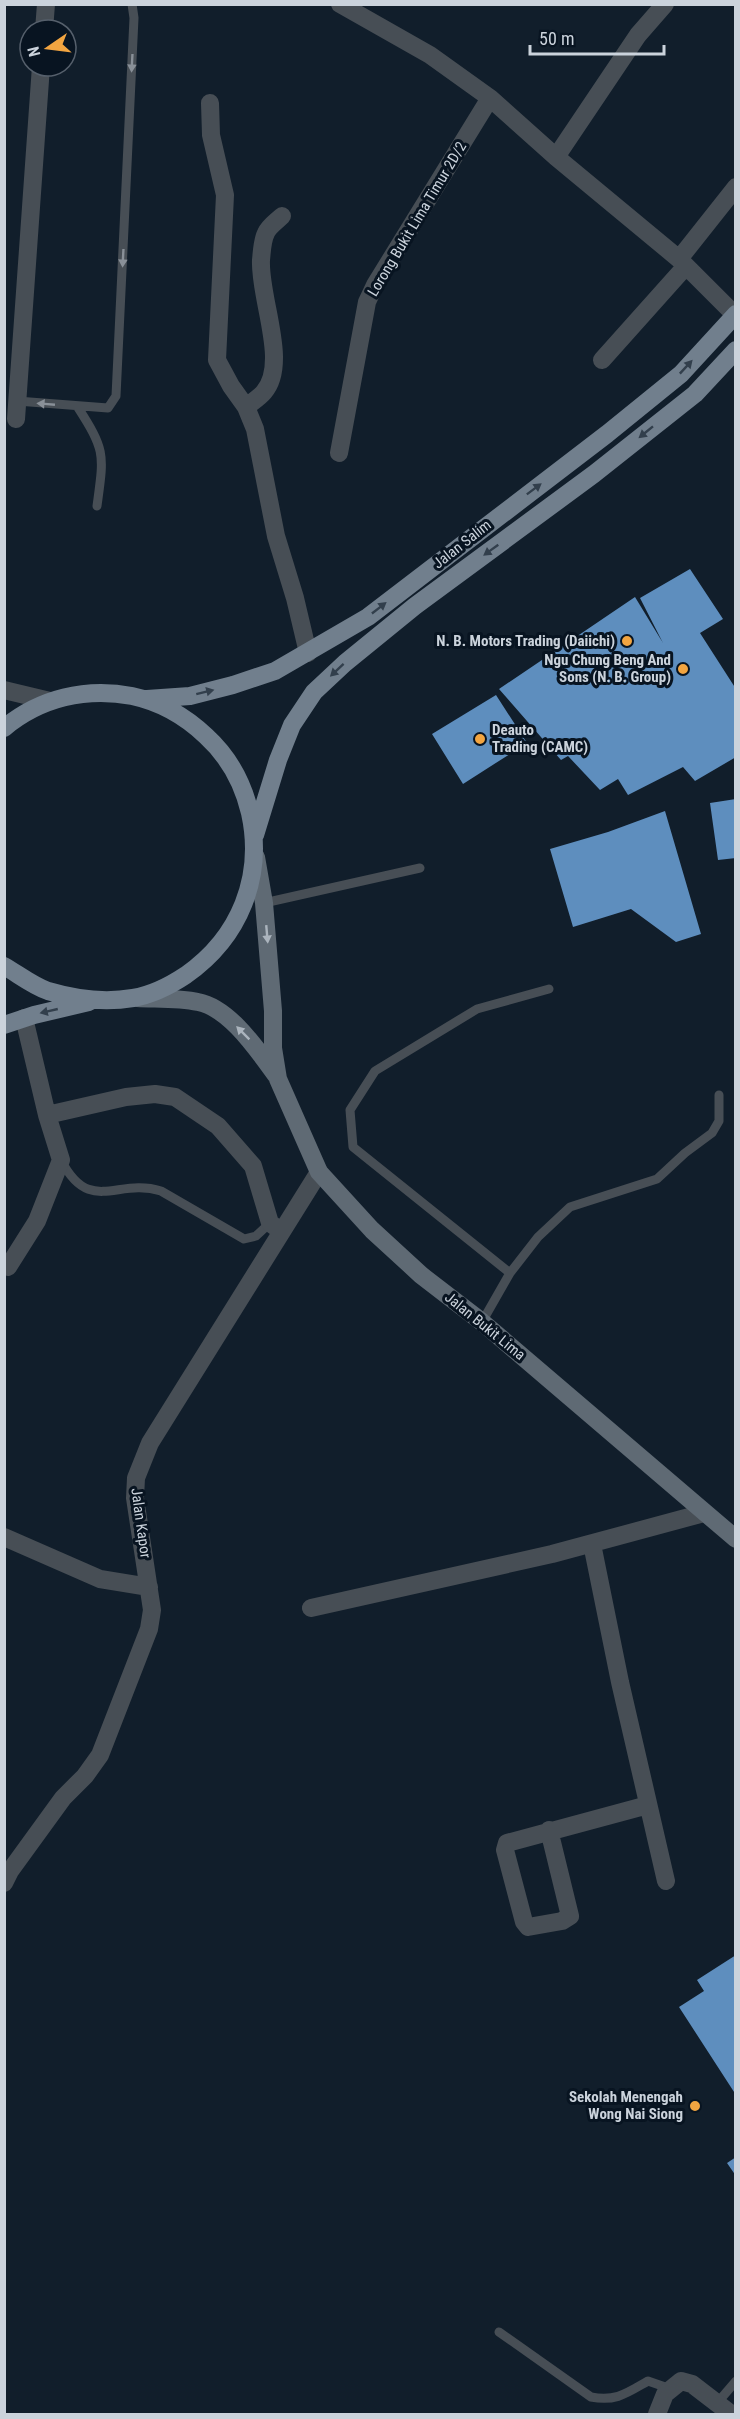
<svg xmlns="http://www.w3.org/2000/svg" width="740" height="2419" viewBox="0 0 740 2419" font-family="'Roboto Condensed',sans-serif">
  <style>
    .building { fill: #5e8ebe }
    .lines { fill: none; stroke-linecap: round; stroke-linejoin: round }
    .lane { stroke: #474e55; stroke-width: 9 }
    .street { stroke: #474e55; stroke-width: 18 }
    .secondary { stroke: #5f6a74; stroke-width: 18 }
    .primary { stroke: #717f8d; stroke-width: 18 }
    .oneway { fill: #899098 }
    .oneway2 { fill: #323f4c }
    .oneway3 { fill: #abb4bd }
    .poi-dot { fill: #f2a541; stroke: #081421; stroke-width: 2 }
    .labels { text-anchor: middle; dominant-baseline: central; stroke-width: 6; stroke-linejoin: round; paint-order: stroke }
    .street-label { font-size: 15px; fill: #cbd3dc; stroke: #081421 }
    .poi-label { font-size: 15px; font-weight: bold; fill: #cbd3dc; stroke: #081421; text-anchor: end }
  </style>
  <rect width="100%" height="100%" fill="#111e2b"/>
  <path class="building" d="M 690,569 L 723,619 L 700,633 L 736,689 L 736,757 L 695,781 L 683,767 L 628,795 L 618,779 L 600,790 L 568,756 L 561,760 L 499,689 L 635,597 L 663,643 L 640,598 Z
    M 496,695 L 527,743 L 463,784 L 432,734 Z
    M 736,799 L 736,858 L 718,860 L 710,803 Z
    M 665,811 L 701,934 L 676,942 L 631,909 L 573,927 L 550,849 L 608,832 Z
    M 736,1955 L 736,2095 L 679,2007 L 704,1991 L 697,1980 Z
    M 736,2157 L 736,2176 L 727,2163 Z"/>
  <g class="lines">
    <path class="lane" d="M 17,401 L 108,408 L 116,396 L 134,18 L 132,4
      M 77,406 C 106,451 104,454 97,506
      M 264,903 L 420,868
      M 61,1160 C 90,1216 117,1177 161,1191 L 244,1239 L 256,1236 L 270,1223
      M 510,1273 L 353,1147 L 350,1110 L 375,1071 L 477,1009 L 549,989
      M 482,1322 L 510,1273 L 538,1237 L 570,1207 L 657,1179 L 685,1153 L 712,1133 L 719,1121 L 719,1095
      M 499,2332 L 591,2397 C 616,2402 627,2393 648,2381 L 671,2389
      M 718,2402 L 736,2381"/>
    <path class="street" d="M 340,4 L 430,55 L 490,98 L 556,157 L 679,259 L 735,315
      M 44,30 L 46,4
      M 210,103 L 211,135 L 225,195 L 217,360 L 231,386 L 246,407 L 255,429 L 276,536 L 295,598 L 308,653
      M 556,157 L 638,35 L 665,4
      M 679,259 L 736,187
      M 602,360 L 686,266
      M 246,407 C 252,402 259,398 264,392 C 289,363 259,298 261,260 C 262,251 262,241 266,233 C 269,226 277,221 282,216
      M 16,419 L 41,66
      M 339,453 L 367,302 L 375,285 L 490,98
      M 4,690 L 50,701
      M 47,1115 L 126,1097 L 155,1094 L 175,1097 L 218,1126 L 253,1166 L 270,1223 L 281,1231
      M 8,1267 L 37,1221 L 61,1160 L 47,1115 L 24,1018
      M 4,1537 L 100,1579 L 149,1587
      M 592,1544 L 620,1682 L 666,1881
      M 311,1608 L 552,1554 L 704,1513
      M 549,1830 L 570,1916 L 562,1921 L 528,1927 L 524,1922 L 505,1850 L 507,1843 L 648,1805
      M 4,1883 L 10,1871 L 63,1798 L 85,1776 L 100,1755 L 149,1629 L 152,1610 L 135,1498 L 136,1478 L 150,1443 L 319,1172
      M 657,2414 L 665,2394 L 681,2381 L 692,2384 L 731,2414"/>
    <path class="secondary" d="M 256,857 L 264,903 L 273,1011 L 273,1048 L 278,1079 L 319,1172 L 372,1230 L 421,1275 L 482,1322 L 736,1539
      M 137,998 C 157,999 179,998 198,1002 C 230,1008 258,1051 276,1075"/>
    <path class="primary" d="M 147,699 L 190,696 L 233,685 L 275,671 L 368,617 L 607,434 L 681,374 L 736,314
      M 4,728 C 40,698 86,687 132,696 C 160,702 185,716 206,736 C 229,757 243,783 250,813 C 264,877 240,937 186,975 C 171,985 151,995 133,998 C 104,1003 75,999 48,991 C 33,986 18,974 4,966
      M 255,835 L 278,760 L 292,725 L 314,692 L 345,663 L 415,606 L 594,474 L 695,394 L 736,350
      M 4,1025 L 34,1015 L 89,1002"/>
  </g>
  <defs><path id="oneway-solid" d="M-6-.8H1V-3.2L6.5 0L1 3.2V.8H-6Z" transform="scale(1.5)"/></defs>
  <g class="oneway">
    <use href="#oneway-solid" transform="translate(132 63) rotate(93)"/>
    <use href="#oneway-solid" transform="translate(123 258) rotate(93)"/>
    <use href="#oneway-solid" transform="translate(46 404) rotate(-175)"/>
  </g>
  <g class="oneway2">
    <use href="#oneway-solid" transform="translate(686 367) rotate(-47)"/>
    <use href="#oneway-solid" transform="translate(646 432) rotate(141)"/>
    <use href="#oneway-solid" transform="translate(534 489) rotate(-37)"/>
    <use href="#oneway-solid" transform="translate(491 550) rotate(144)"/>
    <use href="#oneway-solid" transform="translate(379 608) rotate(-38)"/>
    <use href="#oneway-solid" transform="translate(337 670) rotate(137)"/>
    <use href="#oneway-solid" transform="translate(205 692) rotate(-14)"/>
    <use href="#oneway-solid" transform="translate(49 1011) rotate(167)"/>
  </g>
  <g class="oneway3">
    <use href="#oneway-solid" transform="translate(267 934) rotate(85)"/>
    <use href="#oneway-solid" transform="translate(243 1033) rotate(-135)"/>
  </g>
  <g class="poi-dot">
    <circle cx="627" cy="641" r="6"/>
    <circle cx="683" cy="669" r="6"/>
    <circle cx="480" cy="739" r="6"/>
    <circle cx="695" cy="2106" r="6"/>
  </g>
  <g class="labels">
    <g class="street-label">
      <text transform="translate(417 219) rotate(-59)">Lorong Bukit Lima Timur 2D/2</text>
      <text transform="translate(462 544) rotate(-38)">Jalan Salim</text>
      <text transform="translate(485 1326) rotate(39)">Jalan Bukit Lima</text>
      <text transform="translate(141 1523) rotate(82)">Jalan Kapor</text>
    </g>
    <g class="poi-label">
      <text x="615" y="641">N. B. Motors Trading (Daiichi)</text>
      <text x="671" y="660">Ngu Chung Beng And<tspan x="671" dy="17">Sons (N. B. Group)</tspan></text>
      <text x="492" y="730" text-anchor="start">Deauto<tspan x="492" dy="17">Trading (CAMC)</tspan></text>
      <text x="683" y="2097">Sekolah Menengah<tspan x="683" dy="17">Wong Nai Siong</tspan></text>
    </g>
  </g>
  <rect width="740" height="2419" fill="none" stroke="#cbd3dc" stroke-width="12"/>
  <g transform="translate(48 48) rotate(256)"><circle r="28" fill="#081421" stroke="#56606c" stroke-width="1.5"/>
  <path d="M0-4.5L10 22L0 15L-10 22Z" fill="#f2a541"/>
  <text y="-9" font-size="16" font-weight="bold" text-anchor="middle" fill="#cbd3dc">N</text>
  </g>
  <path d="M530 45v9h134v-9" fill="none" stroke="#cbd3dc" stroke-width="3"/>
  <text x="539" y="45" font-size="18" fill="#cbd3dc" stroke="#081421" stroke-width="4.5" paint-order="stroke">50 m</text>
</svg>
